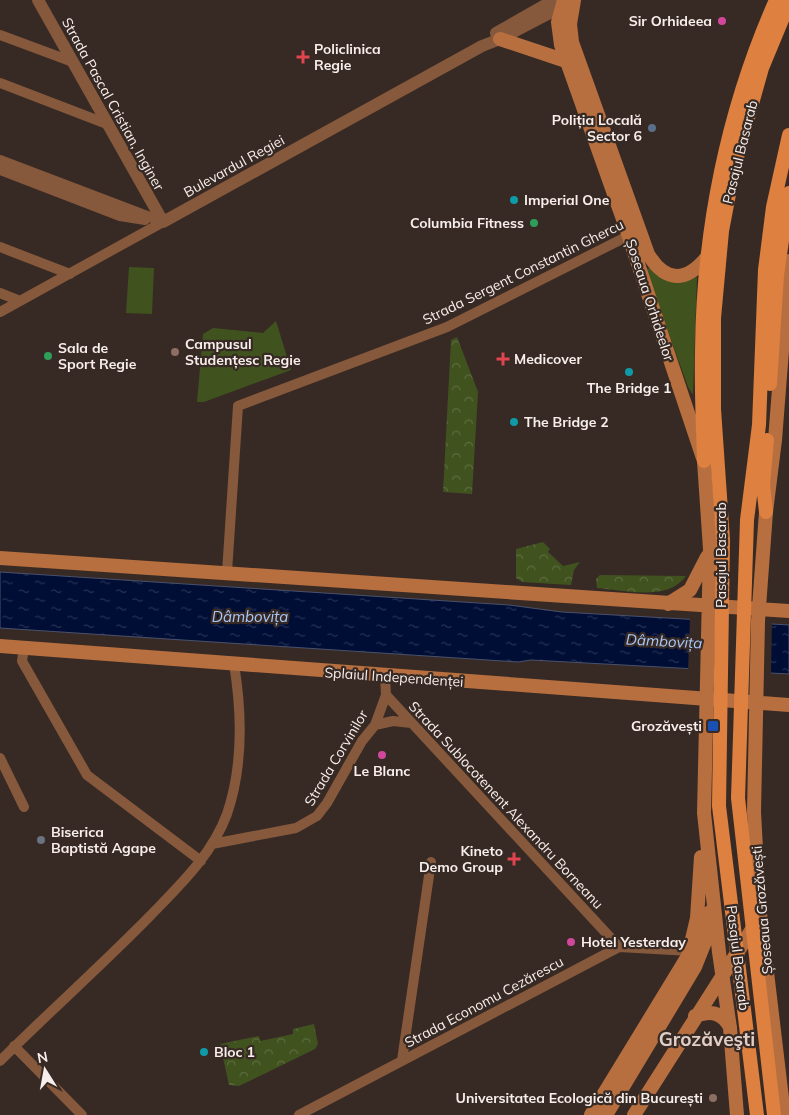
<svg xmlns="http://www.w3.org/2000/svg" width="789" height="1115" viewBox="0 0 789 1115" font-family="Mulish,sans-serif">
  <style>
    .grass { fill: #40531e }
    .park { fill: url(#park-crowns) }
    .water { fill: url(#water-ripples); stroke: #4a516c }
    .pier { fill: #372a24 }
    .lines { fill: none; stroke-linecap: round; stroke-linejoin: round }
    .minor { stroke: #86583c; stroke-width: 10 }
    .tertiary { stroke: #86583c; stroke-width: 12 }
    .secondary { stroke: #b76f3f; stroke-width: 14 }
    .primary { stroke: #dd8040; stroke-width: 14 }
    .hotel-dot { fill: #d1479c; stroke: #372a24; stroke-width: 2 }
    .health-dot { fill: #e0444e; stroke: #372a24; stroke-width: 2 }
    .service-dot { fill: #5c6f8a; stroke: #372a24; stroke-width: 2 }
    .culture-dot { fill: #0f9aa8; stroke: #372a24; stroke-width: 2 }
    .leisure-dot { fill: #2e9e5b; stroke: #372a24; stroke-width: 2 }
    .education-dot { fill: #8d6e63; stroke: #372a24; stroke-width: 2 }
    .transit-dot { fill: #1a4fb4; stroke: #372a24; stroke-width: 2 }
    .worship-dot { fill: #6b7280; stroke: #372a24; stroke-width: 2 }
    .labels { text-anchor: middle; dominant-baseline: central; stroke-width: 4.5; stroke-linejoin: round; paint-order: stroke }
    .poi-label { font-size: 14px; font-weight: bold; fill: #f8eeeb; stroke: #372a24; text-anchor: start }
    .street-label { font-size: 14px; fill: #f8eeeb; stroke: #372a24 }
    .water-label { font-size: 15px; font-style: italic; fill: #a8c7fa; stroke: #372a24 }
    .district-label { font-size: 19px; font-weight: bold; fill: #e0cec7; stroke: #372a24 }
  </style>
  <defs>
    <pattern id="park-crowns" width="20" height="18" patternUnits="userSpaceOnUse" patternTransform="scale(1.25)"><rect width="20" height="18" fill="#40531e"/><path d="M2 6a3 3 0 1 1 6 0M12 15a3 3 0 1 1 6 0" fill="none" stroke="#5c6c3f"/></pattern>
    <pattern id="water-ripples" width="26" height="14" patternUnits="userSpaceOnUse" patternTransform="scale(1.25)"><rect width="26" height="14" fill="#000e36"/><path d="M2 4q2-2 4 0t4 0M15 11q2-2 4 0t4 0" fill="none" stroke="#263153"/></pattern>
  </defs>
  <rect width="100%" height="100%" fill="#372a24"/>
  <path class="grass" d="M 129,267 L 154,268 L 152,314 L 126,313 Z
    M 648,268 L 651,269 C 663,285 681,283 697,277 L 693,395 L 688,387 L 646,270 Z
    M 276,321 L 291,370 L 204,402 L 197,402 L 203,334 L 213,328 L 263,333 Z"/>
  <path class="park" d="M 457,337 L 478,392 L 472,494 L 443,492 L 451,340 Z
    M 543,542 L 550,549 L 548,552 L 563,566 L 580,562 L 574,570 L 571,585 L 522,582 L 516,578 L 516,549 Z
    M 600,575 L 686,576 C 667,602 625,590 597,588 L 596,579 Z
    M 314,1024 L 318,1044 L 315,1049 L 239,1086 L 229,1085 L 220,1044 L 259,1036 L 260,1041 L 293,1034 L 293,1029 Z"/>
  <path class="water" d="M 0,572 L 509,605 L 562,612 L 789,625 L 789,674 L 531,660 L 518,662 L 0,628 Z"/>
  <path class="pier" d="M 690,618 L 772,621 L 771,676 L 688,671 Z"/>
  <g class="lines">
    <path class="minor" d="M 0,35 L 73,62
      M 0,83 L 107,124
      M 0,160 L 163,222
      M 0,170 L 120,216 L 145,220
      M 0,247 L 70,274
      M 0,293 L 20,301
      M 0,312 L 163,222
      M 227,572 L 238,406 L 447,327 L 634,233
      M 24,648 L 22,661 L 87,775 L 201,861
      M 385,677 L 386,695 L 619,947
      M 375,725 L 393,721 L 411,723
      M 0,758 L 24,807
      M 212,844 L 296,828 L 317,816 L 327,803 L 362,741 L 375,725 L 386,695
      M 14,1046 L 82,1115
      M 402,1060 L 431,862
      M 0,1061 C 49,1012 101,966 150,916 C 179,886 212,855 227,814 C 243,767 242,713 234,664
      M 299,1115 L 619,947 L 690,951"/>
    <path class="tertiary" d="M 38,0 L 163,222 L 482,46 L 500,39 L 569,3
      M 496,33 L 554,0"/>
    <path class="secondary" d="M 564,0 L 558,22 L 561,45 L 625,225 L 704,461 L 710,549 L 704,813 L 719,952 L 730,1028 L 737,1115
      M 574,0 L 570,24 L 572,42 L 648,254 C 666,284 687,282 708,256
      M 500,39 L 566,61
      M 0,558 L 789,611
      M 668,604 L 690,590 L 707,557
      M 0,646 L 789,705
      M 695,1016 C 710,1011 721,1011 730,1027
      M 591,1115 L 688,956 L 697,918 L 701,857
      M 606,1115 L 695,967 L 705,942 L 710,912
      M 634,1115 L 756,923
      M 784,1115 L 759,905 L 754,812 L 758,621 L 766,512 L 775,440 L 789,261"/>
    <path class="primary" d="M 770,384 L 777,275 L 789,193
      M 704,461 C 703,425 701,388 702,351 C 703,231 727,110 776,0
      M 766,512 L 763,485 L 767,440
      M 757,1115 L 719,806 L 723,540 L 714,409 L 714,318 L 722,231 L 734,168 L 762,68 L 789,3
      M 774,1115 L 738,798 L 747,520 L 759,425 L 765,270 L 773,207 L 789,135"/>
  </g>
  <g class="hotel-dot">
    <circle cx="722" cy="21" r="5"/>
    <circle cx="382" cy="755" r="5"/>
    <circle cx="571" cy="942" r="5"/>
  </g>
  <g class="health-dot">
    <path d="M300.5 49.5h5v5h5v5h-5v5h-5v-5h-5v-5h5z"/>
    <path d="M500.5 351.5h5v5h5v5h-5v5h-5v-5h-5v-5h5z"/>
    <path d="M511.5 851.5h5v5h5v5h-5v5h-5v-5h-5v-5h5z"/>
  </g>
  <circle class="service-dot" cx="652" cy="128" r="5"/>
  <g class="culture-dot">
    <circle cx="514" cy="200" r="5"/>
    <circle cx="629" cy="372" r="5"/>
    <circle cx="514" cy="422" r="5"/>
    <circle cx="204" cy="1052" r="5"/>
  </g>
  <g class="leisure-dot">
    <circle cx="534" cy="223" r="5"/>
    <circle cx="48" cy="356" r="5"/>
  </g>
  <g class="education-dot">
    <circle cx="175" cy="352" r="5"/>
    <circle cx="713" cy="1098" r="5"/>
  </g>
  <rect class="transit-dot" x="707" y="720" width="12" height="12" rx="2.5"/>
  <circle class="worship-dot" cx="41" cy="840" r="5"/>
  <g class="labels">
    <g class="poi-label">
      <text x="712" y="21" text-anchor="end">Sir Orhideea</text>
      <text x="314" y="49">Policlinica<tspan x="314" dy="16">Regie</tspan></text>
      <text x="642" y="120" text-anchor="end">Poliția Locală<tspan x="642" dy="16">Sector 6</tspan></text>
      <text x="524" y="200">Imperial One</text>
      <text x="524" y="223" text-anchor="end">Columbia Fitness</text>
      <text x="185" y="344">Campusul<tspan x="185" dy="16">Studențesc Regie</tspan></text>
      <text x="58" y="348">Sala de<tspan x="58" dy="16">Sport Regie</tspan></text>
      <text x="514" y="359">Medicover</text>
      <text x="629" y="388" text-anchor="middle">The Bridge 1</text>
      <text x="524" y="422">The Bridge 2</text>
      <text x="702" y="726" text-anchor="end">Grozăvești</text>
      <text x="382" y="771" text-anchor="middle">Le Blanc</text>
      <text x="51" y="832">Biserica<tspan x="51" dy="16">Baptistă Agape</tspan></text>
      <text x="503" y="851" text-anchor="end">Kineto<tspan x="503" dy="16">Demo Group</tspan></text>
      <text x="581" y="942">Hotel Yesterday</text>
      <text x="214" y="1052">Bloc 1</text>
      <text x="703" y="1098" text-anchor="end">Universitatea Ecologică din București</text>
    </g>
    <g class="street-label">
      <text transform="translate(113 104) rotate(61)">Strada Pascal Cristian, Inginer</text>
      <text transform="translate(740 152) rotate(-76)">Pasajul Basarab</text>
      <text transform="translate(234 166) rotate(-29)">Bulevardul Regiei</text>
      <text transform="translate(523 272) rotate(-26)">Strada Sergent Constantin Ghercu</text>
      <text transform="translate(650 300) rotate(72)">Șoseaua Orhideelor</text>
      <text transform="translate(721 555) rotate(-90)">Pasajul Basarab</text>
      <text transform="translate(394 677) rotate(4)">Splaiul Independenței</text>
      <text transform="translate(336 758) rotate(-59)">Strada Corvinilor</text>
      <text transform="translate(506 805) rotate(47)">Strada Sublocotenent Alexandru Borneanu</text>
      <text transform="translate(762 910) rotate(-95)">Șoseaua Grozăvești</text>
      <text transform="translate(738 958) rotate(83)">Pasajul Basarab</text>
      <text transform="translate(484 1002) rotate(-28)">Strada Economu Cezărescu</text>
    </g>
    <g class="water-label">
      <text x="250" y="616">Dâmbovița</text>
      <text transform="translate(664 641) rotate(3)">Dâmbovița</text>
    </g>
    <g class="district-label">
      <text x="707" y="1039">Grozăveşti</text>
    </g>
  </g>
  <g transform="translate(45 1070) rotate(349)" stroke="#372a24" stroke-width="4" paint-order="stroke">
  <path d="M0-4L9 19L0 12L-9 19Z" fill="#f8eeeb"/>
  <text y="-8" font-size="14" font-weight="bold" text-anchor="middle" fill="#f8eeeb">N</text>
  </g>
</svg>
